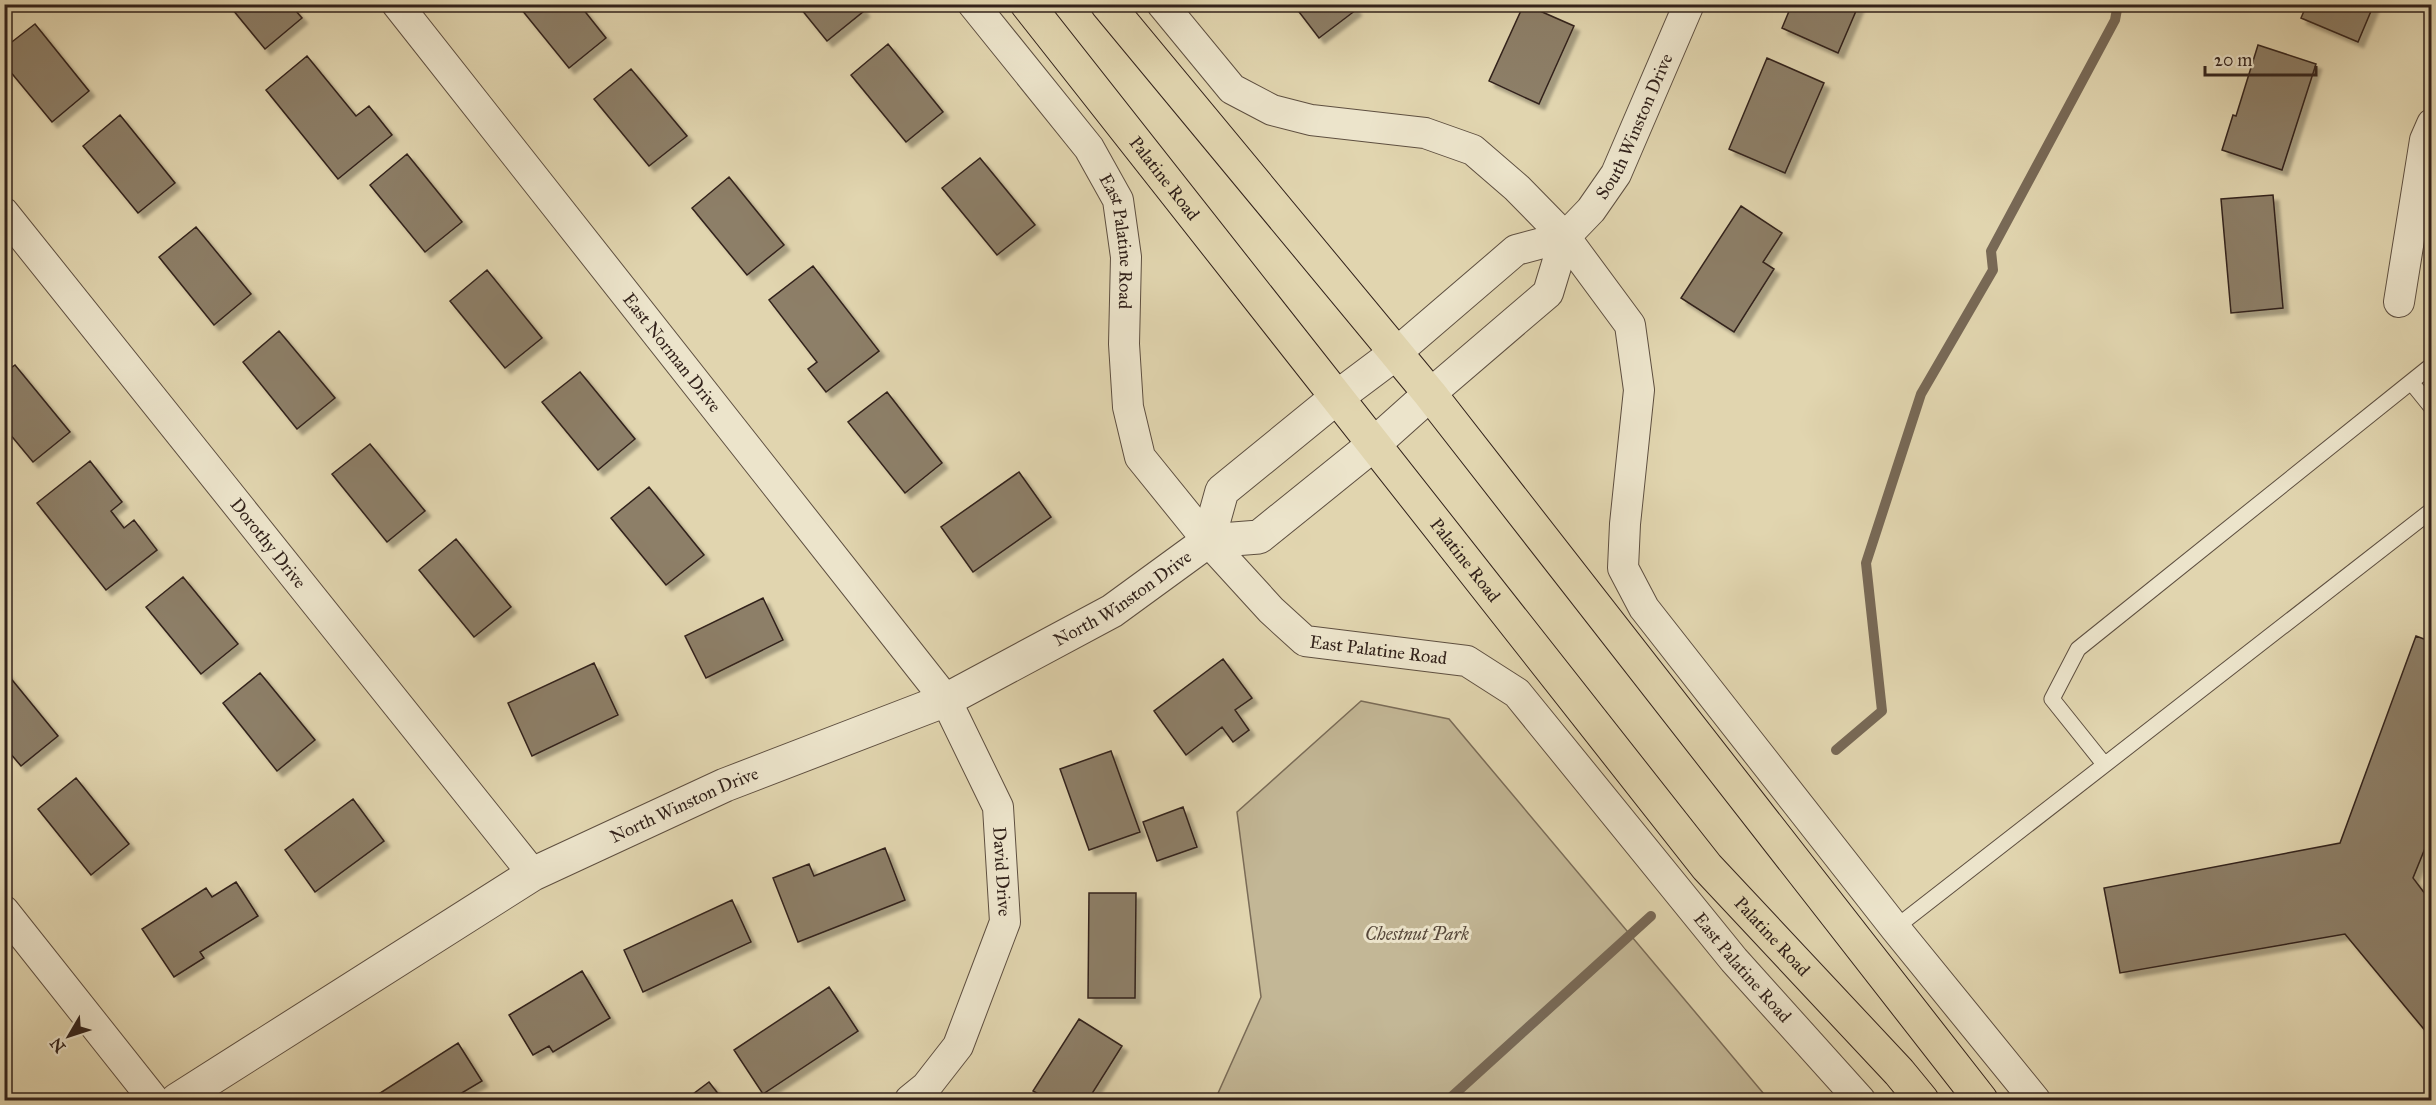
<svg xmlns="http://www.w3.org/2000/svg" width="2436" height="1105" viewBox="0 0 2436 1105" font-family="'IM FELL Great Primer',serif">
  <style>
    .green { fill: #c3b796; stroke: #7a6c58; stroke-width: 1.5 }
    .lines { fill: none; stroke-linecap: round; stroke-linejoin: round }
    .stream { stroke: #786956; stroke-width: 10 }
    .building { fill: #8d7f68; stroke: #32221b; stroke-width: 1.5; filter: url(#shadow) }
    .service-casing { stroke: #5e4f40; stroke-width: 17 }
    .minor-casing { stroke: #5e4f40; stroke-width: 32 }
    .tertiary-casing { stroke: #5e4f40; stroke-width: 35 }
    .primary-casing { stroke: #32221b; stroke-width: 35 }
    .service { stroke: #ece4cb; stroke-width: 15 }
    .minor { stroke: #ece4cb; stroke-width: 30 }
    .tertiary { stroke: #ece4cb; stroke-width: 33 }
    .primary { stroke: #e1d5af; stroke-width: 33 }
    .labels { text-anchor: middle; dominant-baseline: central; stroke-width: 6; stroke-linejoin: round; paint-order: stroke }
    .street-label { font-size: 18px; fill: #32221b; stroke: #ece4cb }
    .park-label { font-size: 18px; font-style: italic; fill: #56473a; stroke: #ece4cb }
  </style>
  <defs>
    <filter id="shadow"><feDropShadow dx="5.5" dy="5.5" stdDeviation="1.5" flood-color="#0004"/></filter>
  </defs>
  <rect width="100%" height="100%" fill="#e1d5af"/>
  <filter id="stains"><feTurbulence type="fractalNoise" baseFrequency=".00333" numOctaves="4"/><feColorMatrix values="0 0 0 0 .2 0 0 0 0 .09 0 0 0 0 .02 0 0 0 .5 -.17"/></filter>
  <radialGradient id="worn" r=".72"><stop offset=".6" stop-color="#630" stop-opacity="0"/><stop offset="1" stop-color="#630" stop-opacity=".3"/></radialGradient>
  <path class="green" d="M 1361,701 L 1449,719 L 1769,1100 L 1215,1100 L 1261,997 L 1237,812 Z"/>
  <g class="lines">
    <path class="stream" d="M 1836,750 L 1882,711 L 1866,563 L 1921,394 L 1993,270 L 1991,251 L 2115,20 L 2118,4
      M 1448,1100 L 1651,916"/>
  </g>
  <path class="building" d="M 228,4 L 290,4 L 302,18 L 265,49 Z
    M 517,4 L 579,4 L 606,38 L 569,68 Z
    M 797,4 L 859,4 L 864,11 L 827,41 Z
    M 1293,4 L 1351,4 L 1356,10 L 1319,38 Z
    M 1524,4 L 1574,26 L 1539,104 L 1489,81 Z
    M 1792,4 L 1859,4 L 1838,53 L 1782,28 Z
    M 2307,4 L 2374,4 L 2358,42 L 2301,18 Z
    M 35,24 L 89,91 L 52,122 L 4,64 L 4,48 Z
    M 888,44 L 943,112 L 906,142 L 851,75 Z
    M 2258,45 L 2316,64 L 2282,170 L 2222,150 L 2233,115 L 2236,116 Z
    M 307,56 L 356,116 L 369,106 L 392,135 L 338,179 L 266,90 Z
    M 1767,58 L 1824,83 L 1785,173 L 1729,149 Z
    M 631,69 L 687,136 L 649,166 L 594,99 Z
    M 120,115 L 175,183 L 138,213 L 83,146 Z
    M 407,154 L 462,222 L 425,252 L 370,185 Z
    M 980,158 L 1035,225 L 997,255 L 942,188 Z
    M 729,177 L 784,245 L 747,275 L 692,208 Z
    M 2273,195 L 2283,308 L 2231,313 L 2221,199 Z
    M 1741,206 L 1782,233 L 1763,262 L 1774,269 L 1734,332 L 1681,298 Z
    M 196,227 L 251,294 L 214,325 L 159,257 Z
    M 813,266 L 879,351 L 826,392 L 808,369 L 817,362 L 769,300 Z
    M 487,270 L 542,338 L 505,368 L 450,301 Z
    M 279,331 L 335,398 L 297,429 L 243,362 Z
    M 15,365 L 70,432 L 33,462 L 4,427 L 4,373 Z
    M 580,372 L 635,439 L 598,470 L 542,402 Z
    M 887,392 L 942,463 L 905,493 L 848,422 Z
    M 370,444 L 425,511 L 387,542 L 332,474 Z
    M 90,461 L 122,502 L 111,511 L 124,528 L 134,520 L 157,550 L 106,590 L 37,503 Z
    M 1019,472 L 1051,517 L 973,572 L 941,527 Z
    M 649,487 L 704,555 L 666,585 L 611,518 Z
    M 456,539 L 511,607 L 474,637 L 419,570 Z
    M 183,577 L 238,644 L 201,674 L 146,607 Z
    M 763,598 L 783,640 L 706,678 L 685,636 Z
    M 2416,636 L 2432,642 L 2432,831 L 2413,878 L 2432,903 L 2432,1039 L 2345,934 L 2120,973 L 2104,888 L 2340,843 Z
    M 1223,659 L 1252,698 L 1235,710 L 1249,730 L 1233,742 L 1222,727 L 1186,755 L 1154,711 Z
    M 594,663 L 618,715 L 532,756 L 508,703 Z
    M 4,670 L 58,736 L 21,766 L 4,746 Z
    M 260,673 L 315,740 L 277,771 L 223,703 Z
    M 1111,751 L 1140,832 L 1089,850 L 1060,769 Z
    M 76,778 L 129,844 L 91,875 L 38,809 Z
    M 353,799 L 384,841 L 315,892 L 285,850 Z
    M 1183,807 L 1197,847 L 1157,861 L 1143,822 Z
    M 885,848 L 905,900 L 798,942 L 773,878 L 809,864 L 814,876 Z
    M 236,882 L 258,916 L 200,952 L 204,958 L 174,977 L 142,929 L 206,888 L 212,897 Z
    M 1089,893 L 1136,893 L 1135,998 L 1088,998 Z
    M 732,900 L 751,942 L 643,992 L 624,950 Z
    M 582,971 L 610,1018 L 553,1052 L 549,1046 L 533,1055 L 509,1015 Z
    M 829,987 L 858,1031 L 763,1094 L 734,1050 Z
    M 1079,1019 L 1122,1046 L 1088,1100 L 1049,1100 L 1033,1091 Z
    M 458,1043 L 482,1081 L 450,1100 L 380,1100 L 377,1095 Z
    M 709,1082 L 723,1100 L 685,1100 Z"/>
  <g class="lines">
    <defs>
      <path id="service" d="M 2411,382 L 2432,408
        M 2104,764 L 2052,699 L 2078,649 L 2432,365
        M 1895,928 L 2432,510"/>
      <g id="minor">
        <path id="s1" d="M 397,4 L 946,700 L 998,807 L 1005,922 L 958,1046 L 926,1087 L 910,1100"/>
        <path id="s2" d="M 973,4 L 1089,148 L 1118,200 L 1126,257 L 1124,344 L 1128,407 L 1140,457 L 1208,541 L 1271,610 L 1305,641 L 1467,661 L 1517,693 L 1734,960 L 1860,1100"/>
        <path d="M 1162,4 L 1232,89 L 1272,110 L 1311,120 L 1425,133 L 1473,150 L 1517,188 L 1565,237 L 1630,325 L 1639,390 L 1625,524 L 1623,568 L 1644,608 L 1895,928 L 2035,1100"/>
        <path id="s3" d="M 4,213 L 533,874"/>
        <path d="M 2399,302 L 2425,140 L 2432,124"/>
        <path d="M 1396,353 L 1516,250 L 1565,237"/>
        <path id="s4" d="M 1430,394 L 1548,293 L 1565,237 L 1591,210 L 1616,174 L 1689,4"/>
        <path d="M 4,911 L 154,1100"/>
      </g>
      <g id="tertiary">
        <path d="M 1208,541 L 1222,491 L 1336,398 L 1396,353"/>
        <path id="s5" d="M 177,1100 L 533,874 L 725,785 L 946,700 L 1112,611 L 1208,541 L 1259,537 L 1373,445 L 1430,394"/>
      </g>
      <g id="primary">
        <path id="s6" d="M 1027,4 L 1707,867 L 1899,1072 L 1922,1100"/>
        <path d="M 1107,4 L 1430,394 L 1981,1100"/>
      </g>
    </defs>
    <use href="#service" class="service-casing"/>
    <use href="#minor" class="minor-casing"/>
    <use href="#tertiary" class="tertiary-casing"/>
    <use href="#primary" class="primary-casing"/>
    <use href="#service" class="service"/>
    <use href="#minor" class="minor"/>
    <use href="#tertiary" class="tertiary"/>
    <use href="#primary" class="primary"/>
  </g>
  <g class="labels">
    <g class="street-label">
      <text stroke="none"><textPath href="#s4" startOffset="346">South Winston Drive</textPath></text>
      <text stroke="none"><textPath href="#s6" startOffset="222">Palatine Road</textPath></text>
      <text stroke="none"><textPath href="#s2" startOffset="285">East Palatine Road</textPath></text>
      <text stroke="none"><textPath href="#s1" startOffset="444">East Norman Drive</textPath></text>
      <text stroke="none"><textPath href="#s3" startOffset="423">Dorothy Drive</textPath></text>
      <text stroke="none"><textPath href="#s6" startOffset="708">Palatine Road</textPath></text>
      <text stroke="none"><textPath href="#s5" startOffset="1074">North Winston Drive</textPath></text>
      <text stroke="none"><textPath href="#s2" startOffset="825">East Palatine Road</textPath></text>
      <text stroke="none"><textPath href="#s5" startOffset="588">North Winston Drive</textPath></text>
      <text stroke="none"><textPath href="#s1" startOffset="1070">David Drive</textPath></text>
      <text stroke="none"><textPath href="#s6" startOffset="1194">Palatine Road</textPath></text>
      <text stroke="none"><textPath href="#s2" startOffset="1329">East Palatine Road</textPath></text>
    </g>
    <g class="park-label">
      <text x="1417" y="934">Chestnut Park</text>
    </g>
  </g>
  <rect width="2436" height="1105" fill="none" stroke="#e1d5af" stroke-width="24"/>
  <rect x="6" y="6" width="2424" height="1093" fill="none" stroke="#32221b" stroke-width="3"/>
  <rect x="12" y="12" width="2412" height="1081" fill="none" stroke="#32221b" stroke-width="1.5"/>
  <g transform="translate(69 1036) rotate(231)" stroke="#ece4cb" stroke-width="4.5" paint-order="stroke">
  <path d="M0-4.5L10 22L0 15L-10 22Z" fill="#32221b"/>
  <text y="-9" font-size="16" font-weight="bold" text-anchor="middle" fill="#32221b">N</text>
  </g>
  <path d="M2205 66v9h111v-9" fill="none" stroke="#32221b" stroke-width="3"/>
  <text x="2214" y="66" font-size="18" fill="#32221b" stroke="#ece4cb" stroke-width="4.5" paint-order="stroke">20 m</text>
  <rect width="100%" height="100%" filter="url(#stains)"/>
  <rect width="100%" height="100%" fill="url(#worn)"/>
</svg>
